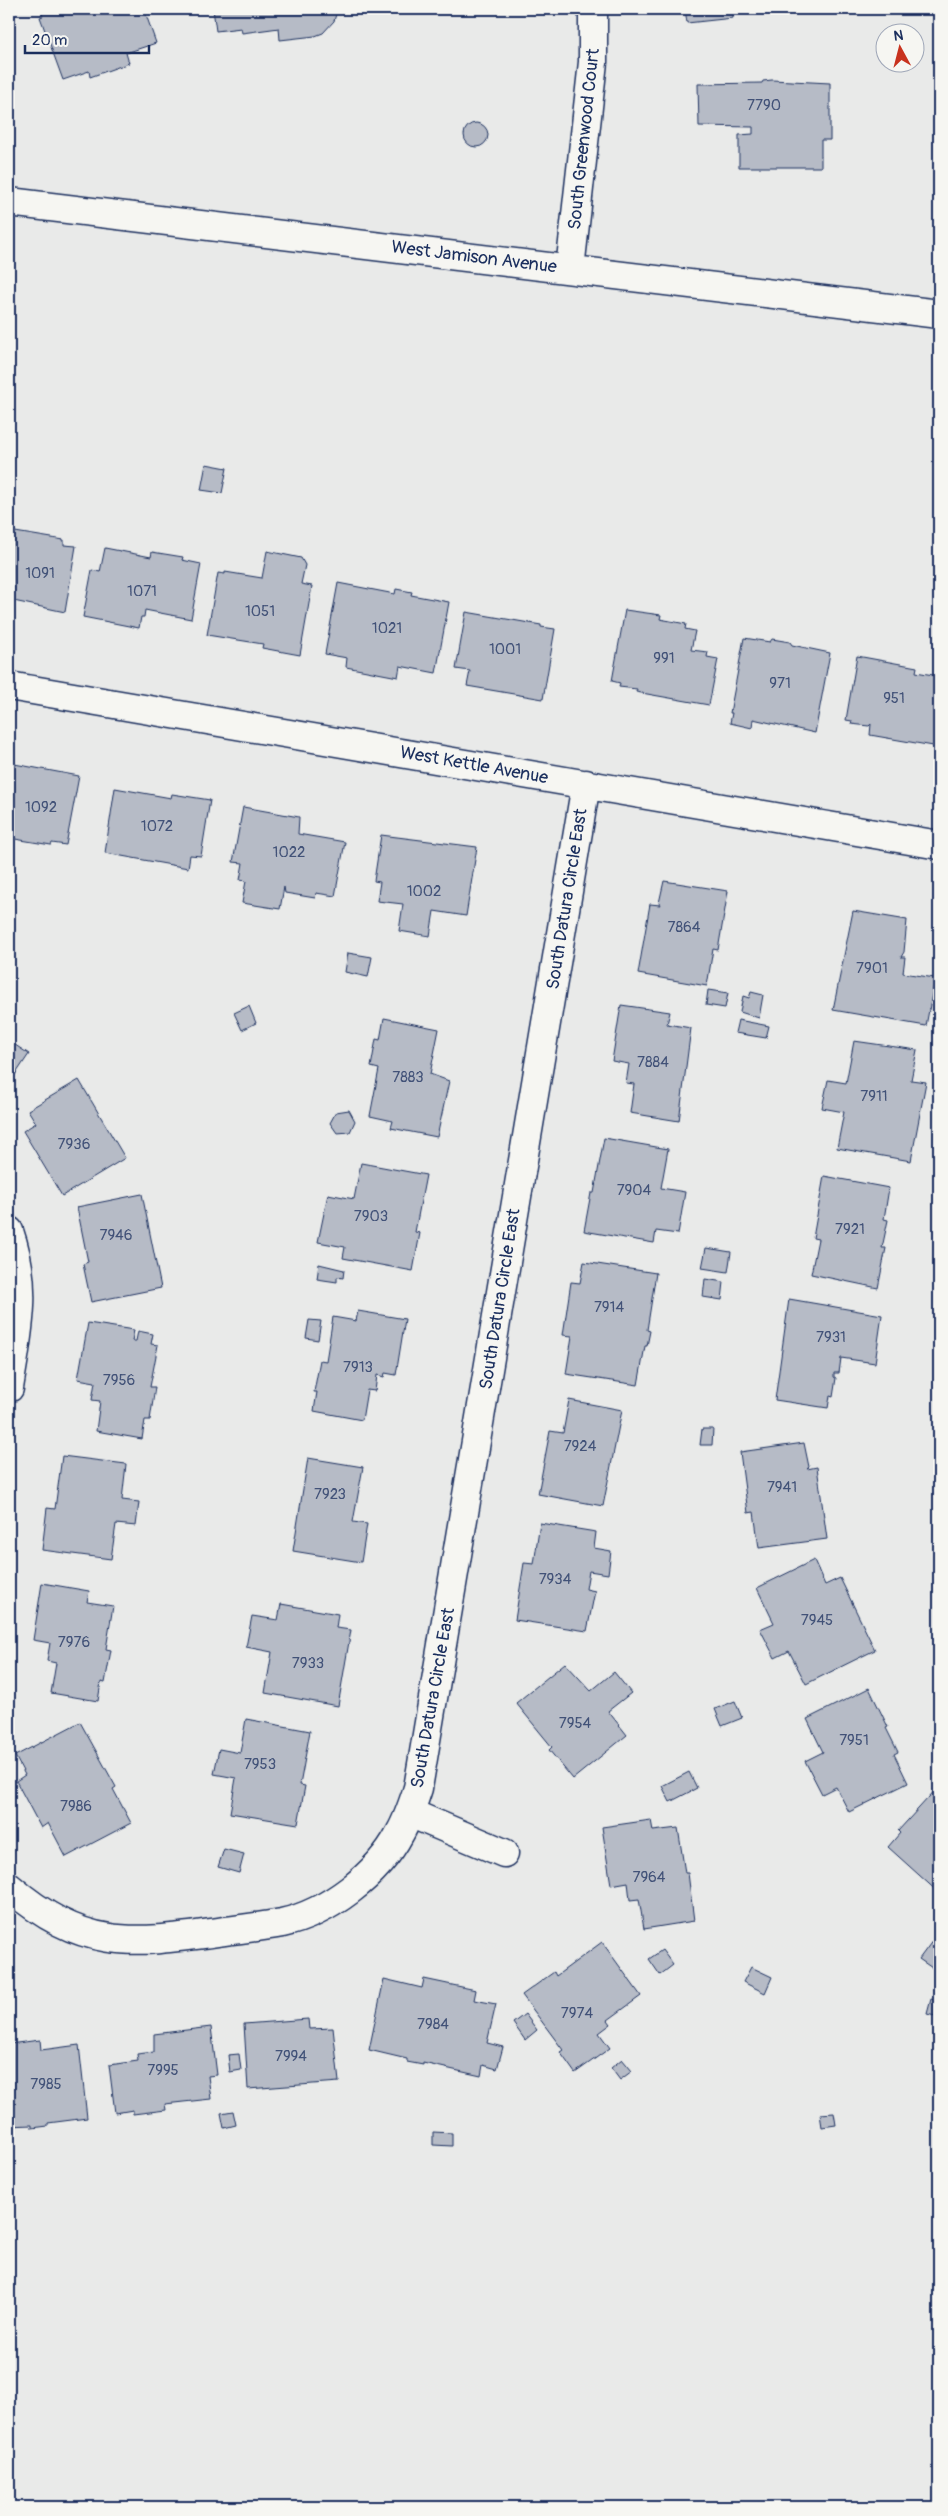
<svg xmlns="http://www.w3.org/2000/svg" width="948" height="2516" viewBox="0 0 948 2516" font-family="Pangolin,sans-serif">
  <style>
    .building { fill: #b6bbc6; stroke: #1b2f5e }
    .lines { fill: none; stroke-linecap: round; stroke-linejoin: round }
    .minor-casing { stroke: #1b2f5e; stroke-width: 31 }
    .minor { stroke: #f6f6f2; stroke-width: 28 }
    .labels { text-anchor: middle; dominant-baseline: central; stroke-width: 4.5; stroke-linejoin: round; paint-order: stroke }
    .number-label { font-size: 15px; fill: #425278 }
    .street-label { font-size: 18px; fill: #1b2f5e; stroke: #f6f6f2 }
  </style>
  <rect width="100%" height="100%" fill="#e9eae9"/>
  <filter id="ink" filterUnits="userSpaceOnUse"><feTurbulence type="fractalNoise" baseFrequency=".02" numOctaves="2"/><feDisplacementMap in="SourceGraphic" scale="10" xChannelSelector="R" yChannelSelector="G"/><feConvolveMatrix kernelMatrix="1 2 1 2 8 2 1 2 1" color-interpolation-filters="sRGB"/></filter>
  <g filter="url(#ink)">
    <path class="building" d="M 40,9 L 144,9 L 156,43 L 126,53 L 129,63 L 90,77 L 89,71 L 63,80 L 40,17 L 43,16 Z
      M 213,9 L 336,9 L 336,14 L 334,21 L 323,33 L 315,36 L 280,40 L 279,28 L 242,33 L 241,28 L 216,31 Z
      M 685,9 L 733,9 L 733,18 L 687,23 Z
      M 772,80 L 830,83 L 830,140 L 821,140 L 821,167 L 739,167 L 739,135 L 753,134 L 753,127 L 699,126 L 698,84 L 762,83 L 763,81 Z
      M464 135a12 12 0 1 1 24 0a12 12 0 1 1-24 0Z
      M 206,464 L 227,468 L 222,493 L 201,490 Z
      M 9,531 L 64,540 L 64,545 L 76,546 L 65,612 L 9,600 Z
      M 105,548 L 151,557 L 152,552 L 183,557 L 182,560 L 201,564 L 191,619 L 145,610 L 144,617 L 141,617 L 139,628 L 83,617 L 92,570 L 100,572 Z
      M 267,551 L 301,558 L 305,565 L 301,584 L 312,586 L 300,655 L 262,648 L 263,644 L 207,635 L 218,573 L 225,574 L 225,572 L 262,578 Z
      M 338,583 L 395,594 L 396,589 L 412,592 L 411,595 L 449,602 L 436,673 L 400,666 L 398,677 L 346,667 L 347,658 L 325,654 Z
      M 625,610 L 661,615 L 660,619 L 686,624 L 685,629 L 695,631 L 691,650 L 708,652 L 707,657 L 718,659 L 709,705 L 636,692 L 637,689 L 619,687 L 620,683 L 612,681 Z
      M 466,612 L 541,625 L 541,627 L 555,629 L 543,699 L 467,686 L 470,671 L 456,669 Z
      M 744,638 L 770,642 L 772,639 L 790,642 L 792,645 L 830,653 L 815,733 L 753,719 L 752,728 L 730,723 L 732,713 L 730,713 Z
      M 857,656 L 917,667 L 916,672 L 939,676 L 939,747 L 870,735 L 871,724 L 869,726 L 851,724 L 852,721 L 846,720 Z
      M 9,763 L 79,776 L 66,845 L 52,843 L 51,845 L 9,838 Z
      M 115,788 L 171,798 L 172,794 L 210,800 L 201,856 L 190,855 L 188,868 L 105,853 Z
      M 243,807 L 299,817 L 298,834 L 345,842 L 335,896 L 316,893 L 315,898 L 285,893 L 284,887 L 280,909 L 242,903 L 246,881 L 240,880 L 243,863 L 233,862 Z
      M 381,835 L 477,847 L 466,916 L 434,911 L 430,936 L 399,931 L 403,904 L 377,901 L 380,882 L 374,881 Z
      M 664,881 L 728,891 L 718,950 L 713,949 L 707,986 L 638,974 L 650,904 L 660,905 L 659,903 Z
      M 853,911 L 907,920 L 904,952 L 901,957 L 905,957 L 903,973 L 935,978 L 926,1026 L 833,1010 Z
      M 348,953 L 372,957 L 368,977 L 345,972 Z
      M 708,990 L 728,993 L 725,1008 L 706,1005 Z
      M 751,992 L 763,995 L 759,1018 L 740,1012 L 743,996 L 749,998 Z
      M 621,1005 L 670,1012 L 667,1024 L 691,1028 L 679,1121 L 630,1113 L 634,1084 L 626,1083 L 629,1064 L 612,1061 Z
      M 249,1006 L 256,1023 L 242,1030 L 234,1013 Z
      M 384,1018 L 439,1029 L 430,1074 L 449,1081 L 437,1137 L 391,1128 L 393,1121 L 370,1116 L 379,1069 L 371,1067 L 376,1039 L 380,1040 Z
      M 738,1020 L 769,1026 L 766,1038 L 735,1033 Z
      M 9,1041 L 29,1054 L 9,1084 Z
      M 854,1041 L 917,1050 L 911,1080 L 926,1082 L 911,1161 L 837,1148 L 844,1112 L 822,1108 L 828,1080 L 846,1083 Z
      M 79,1080 L 125,1158 L 62,1196 L 23,1131 L 36,1123 L 28,1110 Z
      M 349,1110 L 355,1121 L 350,1132 L 337,1133 L 330,1123 L 336,1112 Z
      M 604,1138 L 668,1149 L 661,1188 L 685,1192 L 678,1234 L 656,1231 L 654,1243 L 584,1231 L 591,1193 L 594,1193 Z
      M 361,1163 L 426,1175 L 415,1232 L 420,1233 L 413,1271 L 343,1258 L 345,1247 L 318,1242 L 328,1194 L 354,1199 Z
      M 824,1176 L 889,1188 L 884,1219 L 888,1220 L 882,1248 L 886,1248 L 878,1288 L 811,1274 L 818,1239 L 813,1238 Z
      M 142,1194 L 161,1288 L 91,1302 L 83,1264 L 88,1262 L 77,1207 Z
      M 706,1248 L 731,1252 L 728,1272 L 702,1268 Z
      M 584,1262 L 656,1273 L 647,1330 L 650,1331 L 647,1346 L 645,1346 L 638,1385 L 566,1374 L 572,1336 L 563,1335 L 571,1282 L 580,1283 Z
      M 319,1264 L 344,1270 L 343,1278 L 337,1277 L 337,1282 L 317,1279 Z
      M 705,1279 L 724,1282 L 722,1300 L 703,1297 Z
      M 789,1299 L 882,1315 L 875,1363 L 841,1358 L 839,1373 L 834,1373 L 834,1377 L 836,1378 L 833,1397 L 830,1396 L 828,1408 L 775,1400 Z
      M 358,1311 L 405,1319 L 396,1375 L 385,1373 L 384,1377 L 377,1375 L 375,1391 L 367,1390 L 362,1420 L 314,1411 L 317,1392 L 314,1392 L 320,1360 L 326,1361 L 333,1317 L 356,1321 Z
      M 309,1320 L 321,1321 L 318,1340 L 306,1338 Z
      M 88,1323 L 134,1330 L 132,1341 L 136,1341 L 138,1331 L 153,1334 L 151,1344 L 158,1345 L 150,1387 L 155,1387 L 150,1420 L 145,1420 L 142,1439 L 96,1431 L 100,1401 L 92,1400 L 95,1382 L 78,1379 Z
      M 569,1400 L 622,1410 L 603,1506 L 538,1494 L 550,1431 L 563,1433 Z
      M 702,1429 L 713,1429 L 712,1445 L 700,1445 Z
      M 804,1443 L 809,1467 L 807,1469 L 817,1467 L 827,1539 L 759,1548 L 754,1512 L 748,1513 L 740,1452 Z
      M 62,1456 L 126,1464 L 122,1500 L 139,1502 L 136,1526 L 116,1524 L 111,1559 L 42,1550 L 47,1508 L 55,1509 Z
      M 308,1458 L 363,1467 L 353,1522 L 367,1524 L 361,1562 L 293,1551 Z
      M 540,1523 L 596,1532 L 594,1548 L 611,1551 L 608,1574 L 589,1571 L 586,1589 L 595,1591 L 587,1631 L 515,1620 L 524,1563 L 534,1564 Z
      M 814,1560 L 825,1585 L 840,1578 L 875,1650 L 806,1684 L 789,1651 L 775,1658 L 760,1629 L 774,1623 L 757,1588 Z
      M 42,1583 L 89,1591 L 87,1602 L 113,1606 L 106,1649 L 111,1650 L 105,1683 L 101,1682 L 98,1701 L 51,1693 L 56,1663 L 47,1661 L 50,1643 L 33,1640 Z
      M 281,1604 L 338,1614 L 336,1628 L 351,1630 L 338,1706 L 265,1693 L 272,1652 L 246,1647 L 252,1616 L 278,1620 Z
      M 565,1663 L 591,1691 L 614,1672 L 631,1693 L 608,1711 L 627,1735 L 573,1779 L 549,1750 L 552,1747 L 516,1703 Z
      M 869,1688 L 888,1727 L 886,1728 L 898,1752 L 894,1754 L 908,1783 L 849,1812 L 836,1787 L 822,1794 L 805,1761 L 823,1752 L 807,1719 Z
      M 735,1701 L 742,1718 L 722,1726 L 715,1709 Z
      M 246,1719 L 310,1731 L 300,1785 L 305,1786 L 298,1824 L 230,1813 L 236,1778 L 214,1774 L 219,1749 L 240,1753 Z
      M 80,1722 L 116,1787 L 113,1789 L 131,1823 L 66,1857 L 48,1823 L 41,1828 L 16,1781 L 25,1775 L 15,1756 Z
      M 689,1772 L 697,1788 L 670,1802 L 662,1786 Z
      M 939,1786 L 939,1893 L 888,1847 L 900,1833 L 898,1831 Z
      M 651,1820 L 653,1831 L 678,1828 L 685,1873 L 688,1873 L 694,1921 L 644,1929 L 639,1899 L 630,1900 L 628,1882 L 611,1885 L 602,1827 Z
      M 224,1849 L 244,1854 L 239,1873 L 218,1867 Z
      M 933,1940 L 939,1944 L 939,1964 L 935,1970 L 919,1959 Z
      M 602,1942 L 641,1996 L 608,2020 L 611,2024 L 599,2033 L 610,2048 L 575,2073 L 560,2052 L 563,2050 L 522,1995 L 554,1972 L 556,1976 Z
      M 662,1950 L 673,1965 L 660,1975 L 649,1959 Z
      M 751,1967 L 772,1977 L 765,1993 L 743,1982 Z
      M 384,1979 L 422,1988 L 424,1979 L 476,1990 L 474,2000 L 496,2004 L 487,2043 L 503,2047 L 497,2069 L 483,2065 L 481,2076 L 423,2063 L 423,2065 L 407,2062 L 407,2059 L 369,2050 Z
      M 931,1999 L 939,2001 L 939,2017 L 927,2014 Z
      M 525,2014 L 537,2030 L 525,2040 L 513,2023 Z
      M 308,2019 L 309,2029 L 333,2028 L 339,2082 L 248,2089 L 244,2024 Z
      M 211,2027 L 217,2075 L 208,2076 L 211,2099 L 165,2104 L 166,2110 L 133,2114 L 133,2110 L 115,2113 L 109,2065 L 138,2061 L 137,2054 L 154,2052 L 154,2034 Z
      M 40,2040 L 41,2050 L 79,2045 L 87,2118 L 48,2123 L 48,2126 L 32,2128 L 32,2125 L 9,2126 L 9,2044 Z
      M 239,2054 L 241,2070 L 230,2072 L 228,2055 Z
      M 622,2059 L 632,2071 L 620,2080 L 611,2068 Z
      M 233,2111 L 236,2125 L 224,2128 L 221,2113 Z
      M 834,2113 L 836,2125 L 822,2127 L 820,2114 Z
      M 433,2132 L 452,2133 L 452,2146 L 433,2145 Z"/>
    <g class="lines">
      <defs>
        <path id="minor" d="M 9,202 L 939,314
          M 570,269 L 593,62 L 593,9
          M 9,686 L 939,845
          M 9,1231 C 29,1289 18,1330 9,1388
          M 410,1813 L 504,1853
          M 9,1887 C 82,1949 128,1945 218,1932 C 239,1929 261,1927 282,1923 C 328,1913 378,1875 400,1833 C 408,1819 413,1803 418,1788 L 586,784"/>
      </defs>
      <use href="#minor" class="minor-casing"/>
      <use href="#minor" class="minor"/>
    </g>
  </g>
  <g class="labels">
    <g class="number-label">
      <text x="764" y="105">7790</text>
      <text x="40" y="573">1091</text>
      <text x="142" y="591">1071</text>
      <text x="260" y="611">1051</text>
      <text x="387" y="628">1021</text>
      <text x="505" y="649">1001</text>
      <text x="664" y="658">991</text>
      <text x="780" y="683">971</text>
      <text x="894" y="698">951</text>
      <text x="41" y="807">1092</text>
      <text x="157" y="826">1072</text>
      <text x="289" y="852">1022</text>
      <text x="424" y="891">1002</text>
      <text x="684" y="927">7864</text>
      <text x="872" y="968">7901</text>
      <text x="653" y="1062">7884</text>
      <text x="408" y="1077">7883</text>
      <text x="874" y="1096">7911</text>
      <text x="74" y="1144">7936</text>
      <text x="634" y="1190">7904</text>
      <text x="371" y="1216">7903</text>
      <text x="850" y="1229">7921</text>
      <text x="116" y="1235">7946</text>
      <text x="609" y="1307">7914</text>
      <text x="831" y="1337">7931</text>
      <text x="358" y="1367">7913</text>
      <text x="119" y="1380">7956</text>
      <text x="580" y="1446">7924</text>
      <text x="782" y="1487">7941</text>
      <text x="330" y="1494">7923</text>
      <text x="555" y="1579">7934</text>
      <text x="817" y="1620">7945</text>
      <text x="74" y="1642">7976</text>
      <text x="308" y="1663">7933</text>
      <text x="575" y="1723">7954</text>
      <text x="854" y="1740">7951</text>
      <text x="260" y="1764">7953</text>
      <text x="76" y="1806">7986</text>
      <text x="649" y="1877">7964</text>
      <text x="577" y="2013">7974</text>
      <text x="433" y="2024">7984</text>
      <text x="291" y="2056">7994</text>
      <text x="163" y="2070">7995</text>
      <text x="46" y="2084">7985</text>
    </g>
    <g class="street-label">
      <text transform="translate(584 139) rotate(-84)">South Greenwood Court</text>
      <text transform="translate(474 257) rotate(7)">West Jamison Avenue</text>
      <text transform="translate(474 765) rotate(10)">West Kettle Avenue</text>
      <text transform="translate(567 899) rotate(-81)">South Datura Circle East</text>
      <text transform="translate(500 1299) rotate(-81)">South Datura Circle East</text>
      <text transform="translate(433 1698) rotate(-80)">South Datura Circle East</text>
    </g>
  </g>
  <rect width="948" height="2516" fill="none" stroke="#f6f6f2" stroke-width="30"/>
  <rect x="15" y="15" width="918" height="2486" fill="none" stroke="#1b2f5e" stroke-width="2" filter="url(#ink)"/>
  <g transform="translate(900 48) rotate(353)"><circle r="24" fill="#f6f6f2" stroke="#9ea6b7"/>
  <path d="M0-4L9 19L0 12L-9 19Z" fill="#c8321e"/>
  <text y="-8" font-size="14" font-weight="bold" text-anchor="middle" fill="#1b2f5e">N</text>
  </g>
  <path d="M25 45v8h124v-8" fill="none" stroke="#1b2f5e" stroke-width="2.5"/>
  <text x="32" y="45" font-size="15" fill="#1b2f5e" stroke="#f6f6f2" stroke-width="4" paint-order="stroke">20 m</text>
</svg>
